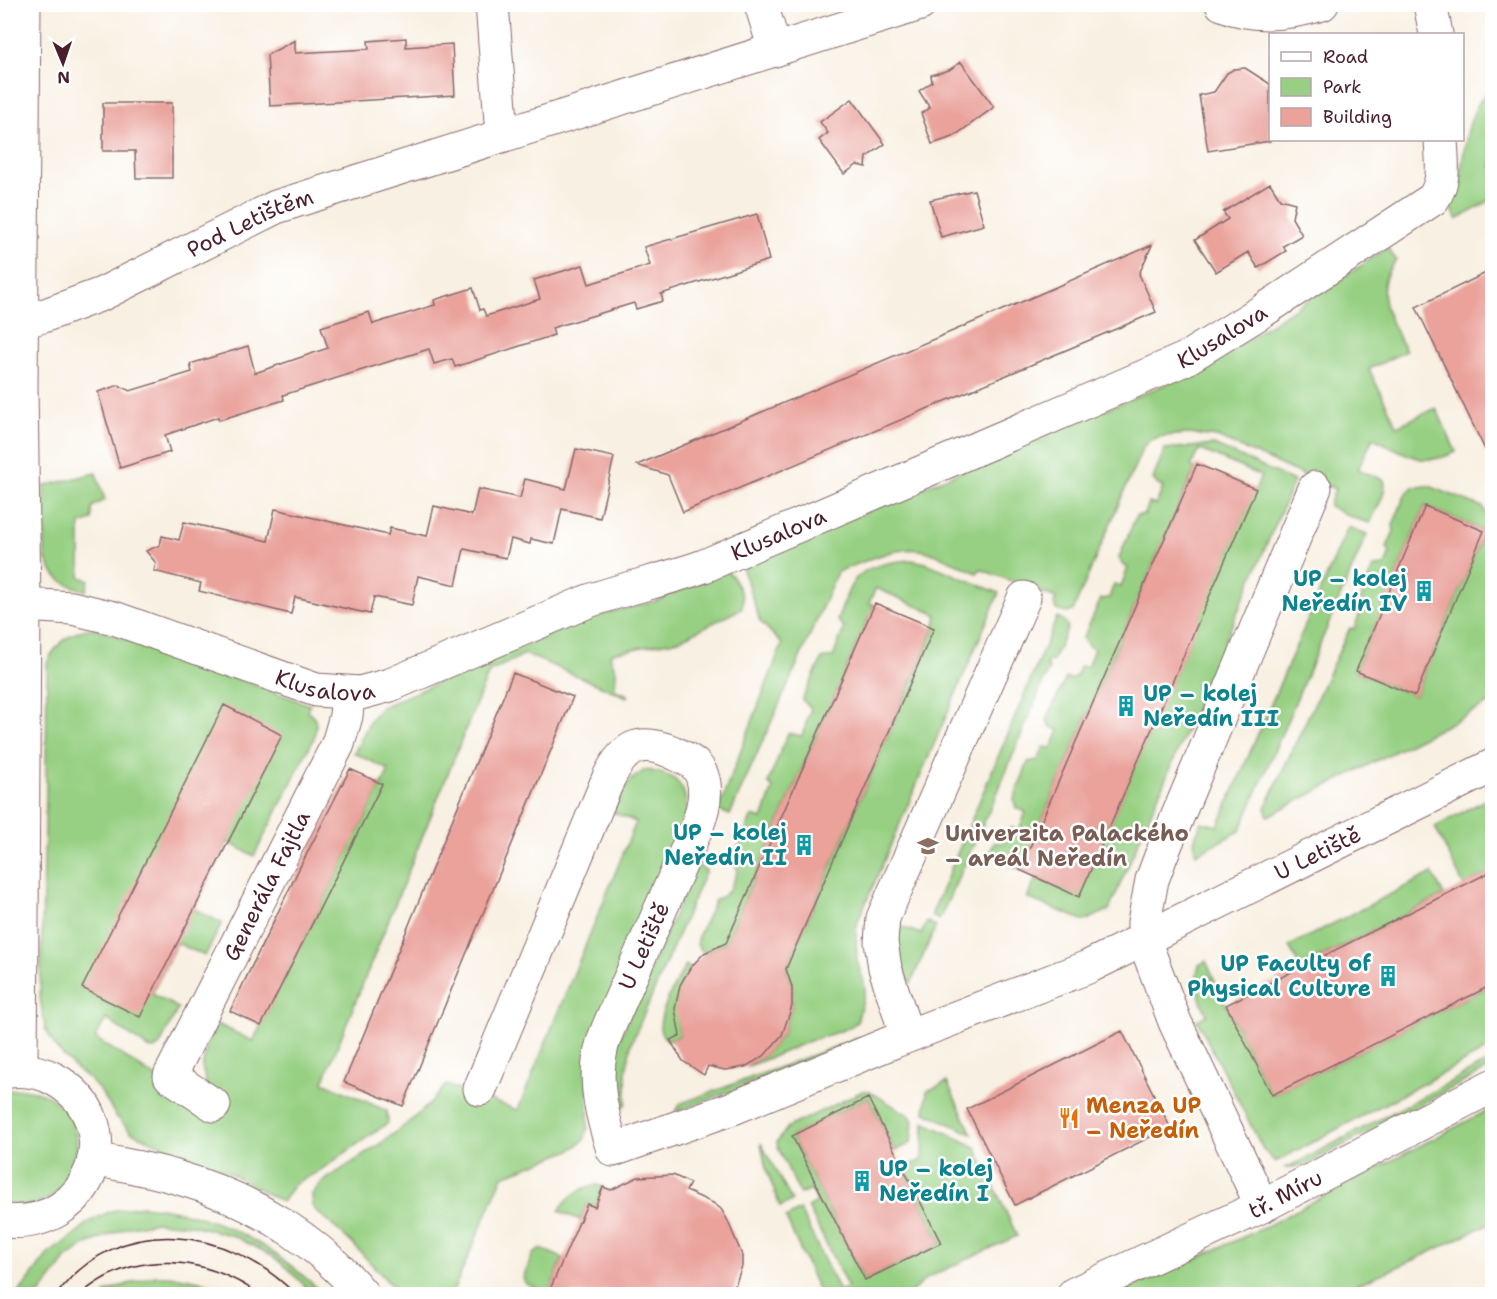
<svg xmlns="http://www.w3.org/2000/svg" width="1497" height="1299" viewBox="0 0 1497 1299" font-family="'Shantell Sans',sans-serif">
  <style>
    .green { fill: #97d083; stroke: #707857; stroke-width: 1.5; fill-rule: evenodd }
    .building { fill: #eaa29b }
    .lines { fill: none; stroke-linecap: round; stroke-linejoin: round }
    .minor-casing { stroke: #87686b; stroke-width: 35 }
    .secondary-casing { stroke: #87686b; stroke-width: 35 }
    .minor { stroke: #fff; stroke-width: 33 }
    .secondary { stroke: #fff; stroke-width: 33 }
    .tram { stroke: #4a1f2b; stroke-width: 1.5 }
    .labels { text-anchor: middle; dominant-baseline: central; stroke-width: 5; stroke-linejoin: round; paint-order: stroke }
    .street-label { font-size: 22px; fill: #4a1f2b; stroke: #fff }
    .culture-label { font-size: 22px; font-weight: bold; fill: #0d838f; stroke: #fff; text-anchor: end }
    .education-label { font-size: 22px; font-weight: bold; fill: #785e54; stroke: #fff; text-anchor: start }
    .food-label { font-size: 22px; font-weight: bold; fill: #c56008; stroke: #fff; text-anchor: start }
  </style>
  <rect width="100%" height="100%" fill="#fff"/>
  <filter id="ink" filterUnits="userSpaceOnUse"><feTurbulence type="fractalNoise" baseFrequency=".0167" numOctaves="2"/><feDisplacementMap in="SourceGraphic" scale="12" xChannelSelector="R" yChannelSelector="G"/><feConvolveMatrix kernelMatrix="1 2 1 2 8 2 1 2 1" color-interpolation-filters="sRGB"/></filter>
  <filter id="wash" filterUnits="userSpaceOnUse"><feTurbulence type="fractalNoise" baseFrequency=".008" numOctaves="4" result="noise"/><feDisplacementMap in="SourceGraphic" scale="24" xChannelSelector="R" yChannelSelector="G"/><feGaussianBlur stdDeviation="1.35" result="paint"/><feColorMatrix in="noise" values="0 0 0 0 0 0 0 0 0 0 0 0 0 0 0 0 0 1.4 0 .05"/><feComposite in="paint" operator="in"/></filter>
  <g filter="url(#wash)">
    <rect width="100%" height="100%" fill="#f8f0e2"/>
    <path class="green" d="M 1492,87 L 1492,199 L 1457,220 L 1449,203 C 1471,167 1456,120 1492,87 Z
      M 1388,248 L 1396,260 C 1369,290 1391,321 1406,351 L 1369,369 L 1397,426 L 1436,408 L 1456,452 C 1420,469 1406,453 1373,438 L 1358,469 L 1384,480 C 1388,493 1375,511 1370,523 L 1353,518 L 1329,506 L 1335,489 L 1217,437 L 1189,434 L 1163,436 L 1150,440 L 1143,447 L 1073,611 L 1067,613 L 1056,610 L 1054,604 L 1056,598 L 980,569 L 977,573 C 960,566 940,554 921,550 C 893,546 862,563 837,572 C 803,654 765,734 730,815 L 718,810 L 782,644 L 760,621 L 743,570 L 746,568 L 744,564 L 1201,369 Z
      M 1214,445 L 1294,481 L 1109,910 L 1085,921 L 1027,898 L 1036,878 L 1079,896 L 1261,476 L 1199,449 L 1191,466 L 1195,468 L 1020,870 L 989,855 L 994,843 L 1005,842 L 1010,828 L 1019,830 L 1026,812 L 1016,808 L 1014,800 L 1028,762 L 1038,760 L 1044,747 L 1052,748 L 1059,730 L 1049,726 L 1047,718 L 1066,678 L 1072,679 L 1077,675 L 1080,666 L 1087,667 L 1094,649 L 1088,646 L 1083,638 L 1101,599 L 1109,598 L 1114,584 L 1121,586 L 1128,568 L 1123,565 L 1119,558 L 1136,516 L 1145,514 L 1149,503 L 1156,505 L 1163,487 L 1158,485 L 1153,479 L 1165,449 Z
      M 96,473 L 105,500 L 92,507 L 92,520 L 80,524 L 80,577 L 89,580 L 86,591 C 63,583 54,581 45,557 L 44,486 Z
      M 1429,486 L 1483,507 L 1492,526 L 1492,702 L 1268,816 L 1265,808 L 1350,628 L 1354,629 L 1360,613 L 1358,607 L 1373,567 L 1385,566 L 1390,552 L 1387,547 L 1394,531 L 1393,525 L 1405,495 L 1413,487 ZM 1425,506 L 1484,531 L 1415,696 L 1356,671 Z
      M 1348,527 L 1367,534 L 1240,831 L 1196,854 C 1191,842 1197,832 1202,822 L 1218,826 Z
      M 911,560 L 926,563 L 999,593 L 858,921 L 856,930 L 857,961 L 864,982 L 865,991 L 857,1022 C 845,1032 826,1035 812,1040 C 789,1049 768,1060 745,1067 L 764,1056 L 782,1035 L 792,1006 L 792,987 L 786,969 L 934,629 L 937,615 L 876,588 L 869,603 L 874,605 L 726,943 L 704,953 L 697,945 L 697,939 L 715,900 C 731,893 732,885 738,870 L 732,861 L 752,816 L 762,819 L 773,788 L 768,783 L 788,733 L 802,736 L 811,708 L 802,700 L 822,659 L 833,657 L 844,628 L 837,620 C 843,608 846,592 854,581 C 866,564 893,562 911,560 Z
      M 727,570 L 729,574 L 732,575 C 736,585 747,598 741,609 L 679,640 L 612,653 L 610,656 L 616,671 L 615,690 L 628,695 L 627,697 L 525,654 L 489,672 L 323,1082 L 387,1111 L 388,1123 L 316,1173 L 295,1183 L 282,1202 L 228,1172 L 187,1157 L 131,1132 L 116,1116 L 101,1092 L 89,1079 L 77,1070 L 56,1048 L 45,1028 L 40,998 L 46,793 L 47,663 C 55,644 75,627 97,629 L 310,705 L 307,711 C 318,717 317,727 314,738 L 254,856 L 228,842 L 194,909 L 222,923 L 205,956 L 177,943 L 152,994 L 178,1008 L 160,1045 L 154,1049 L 148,1048 L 106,1019 L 95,1038 L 210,1113 L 206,1081 L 202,1068 L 207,1044 L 217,1024 L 253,1041 L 389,770 L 354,753 L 371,719 L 381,707 L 589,618 L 656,601 Z
      M 1057,617 L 1063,620 L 1068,627 L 1052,662 L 1049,660 L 1046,666 L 1049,668 L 996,796 L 939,920 L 931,916 Z
      M 645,770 C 677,773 688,786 687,818 L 588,1071 L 588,1127 L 584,1140 L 571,1150 L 503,1176 L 452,1294 L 399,1294 L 352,1243 L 313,1208 L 312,1194 L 321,1183 C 364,1154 413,1127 446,1085 L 518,1110 L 636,822 L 612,812 L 629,781 Z
      M 1492,796 L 1492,871 L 1464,886 L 1435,827 Z
      M 696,865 L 706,870 L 631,1044 L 626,1072 L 626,1103 L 624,1106 L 620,1108 L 617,1105 L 612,1063 L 617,1045 Z
      M 1432,873 L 1444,895 L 1300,967 L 1289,946 Z
      M 927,922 L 936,926 L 911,983 C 898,967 895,945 899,926 L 921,934 Z
      M 1206,961 L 1226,1005 L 1272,1095 L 1492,985 L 1492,1047 L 1275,1162 L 1263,1149 L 1197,1020 L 1207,1015 C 1199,997 1193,984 1199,965 Z
      M 686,965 L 690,968 C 675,995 675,1006 680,1036 L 667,1040 C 663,1036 660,1033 660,1028 C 660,1010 677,980 686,965 Z
      M 859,1038 L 866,1040 L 675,1112 L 679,1104 Z
      M 1492,1060 L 1492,1067 L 1304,1166 L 1284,1168 L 1293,1165 Z
      M 947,1082 L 972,1134 L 925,1112 L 927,1091 Z
      M 22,1089 C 109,1098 84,1223 5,1203 L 4,1091 Z
      M 863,1091 L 869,1091 L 910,1116 L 913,1121 L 911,1143 L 895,1151 L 868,1098 L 792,1136 L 865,1280 L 941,1243 L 904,1169 L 921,1160 L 923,1153 L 924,1122 L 976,1147 L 1017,1236 L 927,1278 L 909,1294 L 815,1294 L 819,1292 L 786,1218 L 800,1210 L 839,1291 L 848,1288 L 808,1207 L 817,1202 L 811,1189 L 800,1194 L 778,1148 L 777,1142 L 788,1127 Z
      M 1492,1108 L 1492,1222 L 1416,1259 L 1335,1294 L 1117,1294 L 1261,1229 Z
      M 761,1143 L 792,1201 L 780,1207 L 766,1168 Z
      M 597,1185 L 603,1187 L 595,1207 L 587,1204 L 580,1220 L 559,1211 C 568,1196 580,1187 597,1185 Z
      M 142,1206 C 215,1212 272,1244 323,1294 L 313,1294 L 289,1270 L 271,1255 L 234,1236 L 192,1225 L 156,1222 L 126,1228 L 87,1244 L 67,1258 L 40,1294 L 18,1294 L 48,1254 L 75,1235 L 87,1223 L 111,1211 Z
      M 541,1249 L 563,1258 L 548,1294 L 526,1284 L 523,1278 L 533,1254 Z
      M 4,1260 L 10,1275 L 7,1294 L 5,1294 Z
      M 156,1276 C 184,1275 209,1282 234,1294 L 104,1294 L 118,1287 Z"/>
    <g id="blocks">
      <path class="building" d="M 406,38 L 406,47 L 452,44 L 455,95 L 270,106 L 267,55 L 295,40 L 295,53 L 369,49 L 368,41 Z
        M 961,62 L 994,107 L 953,137 L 932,144 L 921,113 L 930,108 L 919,91 L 932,82 L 931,75 L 949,70 Z
        M 1245,68 L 1270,84 L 1270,141 L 1208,151 L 1199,95 L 1214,92 L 1227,73 L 1234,69 Z
        M 852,99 L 885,144 L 867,157 L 866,167 L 857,165 L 844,174 L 819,140 L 828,133 L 820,122 Z
        M 103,103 L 172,103 L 172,178 L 136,178 L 135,151 L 103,151 Z
        M 1270,183 L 1280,199 L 1295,203 L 1292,218 L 1302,235 L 1283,246 L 1286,251 L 1258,268 L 1248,252 L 1216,272 L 1195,240 L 1228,219 L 1223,212 Z
        M 974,190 L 984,225 L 941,237 L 930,200 Z
        M 757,214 L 769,260 L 661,294 L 663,301 L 636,309 L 634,303 L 552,328 L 554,335 L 455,367 L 452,359 L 434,364 L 429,349 L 283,395 L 284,400 L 219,420 L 218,417 L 165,435 L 170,452 L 120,468 L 98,392 L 119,385 L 130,391 L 192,372 L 190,364 L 248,346 L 255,373 L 328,348 L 321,327 L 369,312 L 373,324 L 435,305 L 434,300 L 473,288 L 480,310 L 483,309 L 486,316 L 540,299 L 534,280 L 583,265 L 589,284 L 650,265 L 644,247 Z
        M 1152,245 L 1139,274 L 1156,312 L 683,512 L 668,475 L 637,465 L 1026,300 Z
        M 1492,270 L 1492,464 L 1416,307 Z
        M 576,449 L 614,457 L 600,518 L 562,509 L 554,544 L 531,539 L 530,544 L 511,539 L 506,558 L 464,549 L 456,585 L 418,576 L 412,605 L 374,597 L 370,614 L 295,597 L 291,614 L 199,591 L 201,583 L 154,571 L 156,563 L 146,551 L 160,545 L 162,536 L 179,540 L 184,522 L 268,541 L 275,509 L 388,535 L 390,528 L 427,536 L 434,506 L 472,515 L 478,489 L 520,498 L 525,479 L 566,489 Z
        M 1197,464 L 1256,489 L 1079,897 L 1020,870 Z
        M 1425,506 L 1484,531 L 1415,696 L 1356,671 Z
        M 875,603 L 934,628 L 786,969 L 792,987 L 792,1006 L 782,1035 L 764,1056 L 745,1067 L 725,1070 L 708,1066 L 704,1075 L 683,1061 L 670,1040 L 680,1036 L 675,1009 L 680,985 L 690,968 L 704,953 L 726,943 Z
        M 513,673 L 573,697 L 403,1106 L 344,1082 Z
        M 224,705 L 282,735 L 140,1017 L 82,988 Z
        M 350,769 L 382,784 L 261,1026 L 230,1011 L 298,871 Z
        M 1492,871 L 1492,985 L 1272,1095 L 1226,1005 Z
        M 1122,1031 L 1170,1127 L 1015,1205 L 967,1109 Z
        M 868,1098 L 941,1243 L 865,1280 L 792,1136 Z
        M 673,1175 L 690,1183 L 686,1191 L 713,1203 L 721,1209 L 727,1219 L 742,1255 L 742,1266 L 732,1294 L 548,1294 L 587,1204 L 595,1207 L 603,1187 L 611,1190 L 638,1177 Z"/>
    </g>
  </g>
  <g filter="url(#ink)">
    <use href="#blocks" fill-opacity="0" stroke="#87686b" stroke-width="1.5"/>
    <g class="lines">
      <defs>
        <g id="minor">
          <path d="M 492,4 L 502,134"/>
          <path d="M 761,4 L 775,50"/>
          <path d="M 1222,4 C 1254,18 1289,14 1322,4"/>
          <path d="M 1430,4 L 1436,34"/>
          <path id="s1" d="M 4,327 L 43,316 L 102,294 L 276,207 L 920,4"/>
          <path id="s2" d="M 24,605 L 72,608 L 114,618 L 316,690 L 360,693 L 390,685 L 586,602 C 625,588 665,580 704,566 L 1185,359 L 1264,310 L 1433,199 C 1446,181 1442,161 1441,140"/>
          <path d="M 907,1036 L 885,968 L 881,942 L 883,918 L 1024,598"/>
          <path d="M 21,1070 L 24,605 L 21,386 L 24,4"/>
          <path d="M 4,1072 C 21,1069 39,1071 54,1079 C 131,1121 93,1230 4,1221"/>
          <path id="s3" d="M 480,1089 L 609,777 C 624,747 639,738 672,752 C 680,756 691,760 696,766 C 711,783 703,811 696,829 L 612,1019 C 608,1029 603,1039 601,1050 C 593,1083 603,1119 613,1150 L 733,1108 L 895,1041 L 1088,967 L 1492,766"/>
          <path id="s4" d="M 214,1105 L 170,1076 L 338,744 L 346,716 L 348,693"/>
          <path d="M 94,1159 C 122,1165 151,1169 179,1178 C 248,1198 316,1238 362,1294"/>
          <path d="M 1262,1206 L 1175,1022 L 1144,940 L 1144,922 L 1152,880 L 1161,856 L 1315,488"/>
        </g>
        <g id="secondary">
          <path id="s5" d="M 1074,1294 L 1262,1206 L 1492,1086"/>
        </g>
      </defs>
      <use href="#minor" class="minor-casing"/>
      <use href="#secondary" class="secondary-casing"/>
      <use href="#minor" class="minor"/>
      <use href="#secondary" class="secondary"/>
      <path class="tram" d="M 57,1294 C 119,1211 229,1227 295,1294
        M 81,1294 C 135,1248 204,1256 259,1294"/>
    </g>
  </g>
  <defs>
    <symbol id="building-bare" viewBox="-9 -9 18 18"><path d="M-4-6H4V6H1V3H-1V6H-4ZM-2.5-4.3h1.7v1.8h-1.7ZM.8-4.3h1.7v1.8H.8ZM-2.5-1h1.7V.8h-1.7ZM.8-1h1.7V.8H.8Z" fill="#0f9aa8" stroke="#fff" stroke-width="2.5" paint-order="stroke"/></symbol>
    <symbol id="university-bare" viewBox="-9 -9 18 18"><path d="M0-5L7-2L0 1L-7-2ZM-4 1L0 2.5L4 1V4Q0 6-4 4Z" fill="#8d6e63" stroke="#fff" stroke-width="2.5" paint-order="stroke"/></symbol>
    <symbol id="restaurant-bare" viewBox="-9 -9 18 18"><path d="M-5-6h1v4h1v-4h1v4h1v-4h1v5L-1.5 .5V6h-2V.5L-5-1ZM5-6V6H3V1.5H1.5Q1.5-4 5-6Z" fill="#e8710a" stroke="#fff" stroke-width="2.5" paint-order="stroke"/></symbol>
  </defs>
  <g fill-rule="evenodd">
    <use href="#building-bare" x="1409" y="576" width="30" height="30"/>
    <use href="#building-bare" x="1111" y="691" width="30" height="30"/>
    <use href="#building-bare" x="789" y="830" width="30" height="30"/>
    <use href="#university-bare" x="913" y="831" width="30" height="30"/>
    <use href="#building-bare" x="1373" y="961" width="30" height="30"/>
    <use href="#restaurant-bare" x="1054" y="1103" width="30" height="30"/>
    <use href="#building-bare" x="847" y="1166" width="30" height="30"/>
  </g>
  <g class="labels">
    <g class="street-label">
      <text stroke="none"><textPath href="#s1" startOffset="268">Pod Letištěm</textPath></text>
      <text stroke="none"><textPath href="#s2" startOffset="1284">Klusalova</textPath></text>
      <text stroke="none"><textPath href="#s2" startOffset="798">Klusalova</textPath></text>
      <text stroke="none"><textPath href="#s2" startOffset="314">Klusalova</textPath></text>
      <text stroke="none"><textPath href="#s3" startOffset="1618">U Letiště</textPath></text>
      <text stroke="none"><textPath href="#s4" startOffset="266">Generála Fajtla</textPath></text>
      <text transform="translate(644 946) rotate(-66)">U Letiště</text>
      <text stroke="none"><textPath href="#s5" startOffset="234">tř. Míru</textPath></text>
    </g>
    <g class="culture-label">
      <text x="1407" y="578">UP – kolej<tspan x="1407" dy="25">Neředín IV</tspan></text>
      <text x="1143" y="693" text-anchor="start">UP – kolej<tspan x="1143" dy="25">Neředín III</tspan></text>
      <text x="787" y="832">UP – kolej<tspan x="787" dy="25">Neředín II</tspan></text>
      <text x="1371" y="963">UP Faculty of<tspan x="1371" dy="25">Physical Culture</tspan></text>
      <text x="879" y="1168" text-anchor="start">UP – kolej<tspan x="879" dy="25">Neředín I</tspan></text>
    </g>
    <g class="education-label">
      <text x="945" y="833">Univerzita Palackého<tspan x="945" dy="25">– areál Neředín</tspan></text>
    </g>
    <g class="food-label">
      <text x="1086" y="1105">Menza UP<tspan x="1086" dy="25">– Neředín</tspan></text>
    </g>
  </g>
  <rect width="1497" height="1299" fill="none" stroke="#fff" stroke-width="24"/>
  <rect x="1269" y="33" width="195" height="108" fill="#ffffff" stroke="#b7a5aa" stroke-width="1.5"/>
  <rect x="1281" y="52" width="30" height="9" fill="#ffffff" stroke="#b7a5aa" stroke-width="1.5"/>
  <text x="1323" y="63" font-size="18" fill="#4a1f2b">Road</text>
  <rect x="1281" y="78" width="30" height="18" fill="#97d083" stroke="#b7a5aa" stroke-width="1.5"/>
  <text x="1323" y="93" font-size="18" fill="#4a1f2b">Park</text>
  <rect x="1281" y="108" width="30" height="18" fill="#eaa29b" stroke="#b7a5aa" stroke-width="1.5"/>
  <text x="1323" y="123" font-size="18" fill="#4a1f2b">Building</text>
  <g transform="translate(63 63) rotate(178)" stroke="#ffffff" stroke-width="4.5" paint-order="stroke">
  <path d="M0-4.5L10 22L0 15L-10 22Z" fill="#4a1f2b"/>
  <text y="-9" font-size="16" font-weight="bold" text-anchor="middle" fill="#4a1f2b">N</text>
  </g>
</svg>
